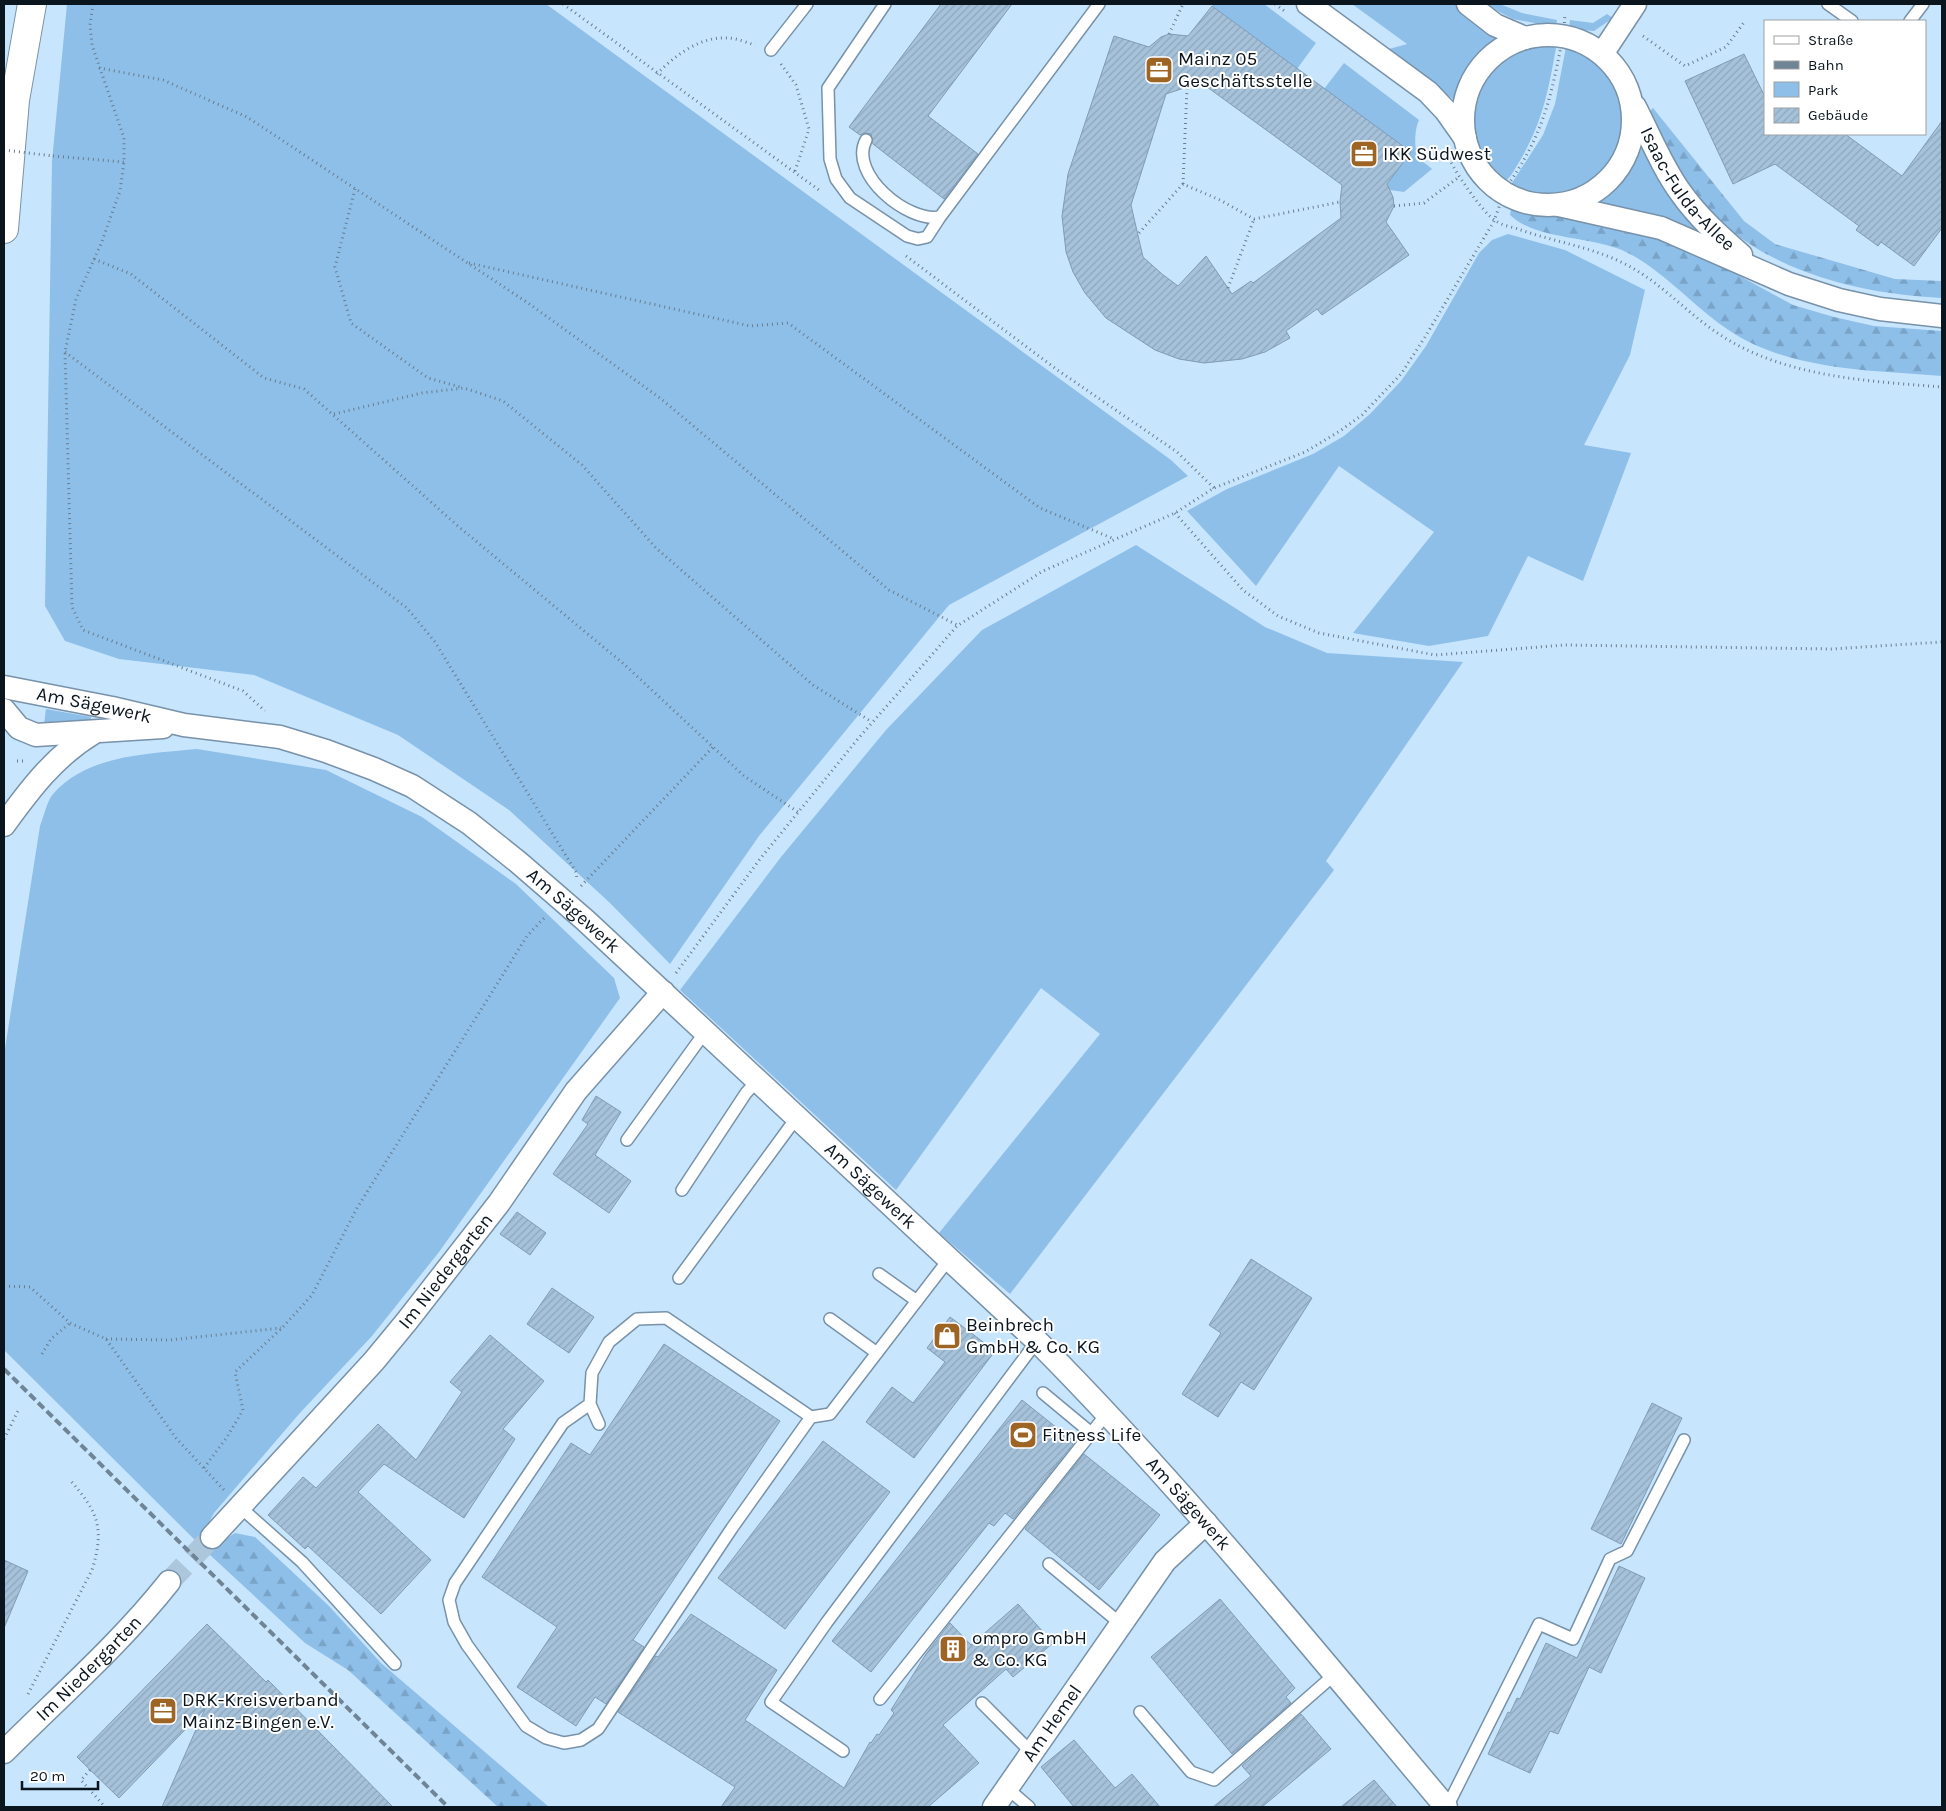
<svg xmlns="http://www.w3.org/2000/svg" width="1946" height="1811" viewBox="0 0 1946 1811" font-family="Karla,sans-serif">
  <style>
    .green { fill: #8ebfe9 }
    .forest { fill: url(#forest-firs) }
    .building { fill: url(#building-hatch); stroke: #809cb4; fill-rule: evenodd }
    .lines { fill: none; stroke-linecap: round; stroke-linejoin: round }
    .minor-tunnel { stroke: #acc6dc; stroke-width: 22; stroke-dasharray: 22 11; stroke-linecap: butt }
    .service-casing { stroke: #7792a9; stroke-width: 14 }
    .minor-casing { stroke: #7792a9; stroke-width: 25 }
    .secondary-casing { stroke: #7792a9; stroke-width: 30 }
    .path { stroke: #697d8d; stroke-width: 3; stroke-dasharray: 1 4; stroke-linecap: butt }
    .service { stroke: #fff; stroke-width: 11 }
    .minor { stroke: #fff; stroke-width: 22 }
    .secondary { stroke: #fff; stroke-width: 28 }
    .rail { stroke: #6f8495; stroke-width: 4; stroke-dasharray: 8 4; stroke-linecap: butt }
    .path-bridge { stroke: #697d8d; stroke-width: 3; stroke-dasharray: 1 4; stroke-linecap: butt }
    .labels { text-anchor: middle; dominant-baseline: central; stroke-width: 4; stroke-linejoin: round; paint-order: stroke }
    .poi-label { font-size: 19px; fill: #0a151d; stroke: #fff; text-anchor: start }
    .street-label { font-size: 19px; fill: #0a151d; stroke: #fff }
  </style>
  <defs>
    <pattern id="forest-firs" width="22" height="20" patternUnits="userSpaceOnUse" patternTransform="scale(1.25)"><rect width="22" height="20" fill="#8ebfe9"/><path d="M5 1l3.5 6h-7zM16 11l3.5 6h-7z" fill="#79a3c7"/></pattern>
    <pattern id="building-hatch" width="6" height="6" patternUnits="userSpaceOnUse" patternTransform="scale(1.25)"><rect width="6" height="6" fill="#a5c2da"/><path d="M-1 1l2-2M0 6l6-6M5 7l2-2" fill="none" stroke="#8da6bb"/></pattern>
  </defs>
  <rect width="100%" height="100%" fill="#c8e5fe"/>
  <path class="green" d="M 67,4 L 546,4 L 1171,460 L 1188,476 L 949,605 L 759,836 L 670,964 L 610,903 L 509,810 L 398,735 L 254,675 L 119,659 L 65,641 L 45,606 L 52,161 Z
    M 1214,4 L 1264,4 L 1316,43 L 1297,69 L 1212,6 Z
    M 1352,4 L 1458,4 L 1501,38 L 1501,41 C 1477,53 1465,77 1456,101 L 1382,51 L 1407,44 Z
    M 1484,4 L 1500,4 L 1522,13 L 1557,20 L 1556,27 L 1513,19 Z
    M 1607,14 L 1613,18 L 1594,31 L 1569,29 L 1570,20 L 1593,23 Z
    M 1538,45 L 1552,45 L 1556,48 C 1548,93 1542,124 1518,164 C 1514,170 1510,179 1504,182 C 1446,140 1473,60 1538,45 Z
    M 1566,47 C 1673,82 1617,233 1513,188 L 1512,183 L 1543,135 L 1555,104 Z
    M 1344,63 L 1419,120 C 1415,128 1413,149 1419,158 C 1422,162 1428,165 1432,169 L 1404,192 L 1390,190 L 1386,186 L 1410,152 L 1324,89 Z
    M 1640,140 L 1701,234 L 1595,204 C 1620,184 1632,171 1640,140 Z
    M 1508,234 L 1565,250 L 1645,290 L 1630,355 L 1584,445 L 1631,453 L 1583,581 L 1528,556 L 1488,636 L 1429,646 L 1353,633 L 1434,532 L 1339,466 L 1256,586 L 1187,511 L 1227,489 L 1313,454 L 1344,436 L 1370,414 L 1401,381 L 1426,346 L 1479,253 L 1492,240 Z
    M 1136,545 L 1265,627 L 1327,653 L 1463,662 L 1326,861 L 1334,870 L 1010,1294 L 939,1233 L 1100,1034 L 1041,988 L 896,1190 L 680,990 L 781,857 L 886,730 L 982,630 Z
    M 46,709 L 91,717 L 91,723 L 44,724 Z
    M 197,749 L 326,770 L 422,817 L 516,884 L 614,978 L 620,998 L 439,1252 L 372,1336 L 299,1414 L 214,1513 L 205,1530 L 218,1544 L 209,1554 L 4,1350 L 4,1055 L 40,826 C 44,816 47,801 53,794 C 88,754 149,754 197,749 Z"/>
  <path class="forest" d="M 1653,108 L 1744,221 L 1775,244 L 1895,279 L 1942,281 L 1942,298 C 1842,293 1740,264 1681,177 C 1668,158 1659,133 1649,112 Z
    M 1511,209 L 1635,230 L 1698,253 L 1793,305 L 1834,317 L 1874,326 L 1942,331 L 1942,376 C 1872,370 1791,371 1730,331 C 1693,307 1664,270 1624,251 C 1592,236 1536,240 1510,215 Z
    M 235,1533 L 255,1537 L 329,1606 L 381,1663 L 549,1807 L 498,1807 L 348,1670 L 305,1643 L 209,1554 L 218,1544 Z"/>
  <path class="building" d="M 941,4 L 1012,4 L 928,116 L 978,154 L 944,199 L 873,144 L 871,134 L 864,133 L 860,135 L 849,127 Z
    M 1212,6 L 1411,152 L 1387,184 L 1393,197 L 1394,206 L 1386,222 L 1409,255 L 1322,315 L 1317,309 L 1286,331 L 1290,338 L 1265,352 L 1242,359 L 1204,363 L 1179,359 L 1155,350 L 1106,318 L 1085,293 L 1073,272 L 1066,252 L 1062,216 L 1068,174 L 1114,36 L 1149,47 L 1161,37 L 1169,34 L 1188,36 ZM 1196,79 L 1342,185 L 1340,202 L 1341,218 L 1253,283 L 1251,281 L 1232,294 L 1206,256 L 1178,286 L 1162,274 L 1143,257 L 1131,205 L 1166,94 L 1187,87 Z
    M 1744,54 L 1765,97 L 1765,134 L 1845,134 L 1902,176 L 1942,121 L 1942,228 L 1914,266 L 1881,242 L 1878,246 L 1856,230 L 1859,226 L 1775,164 L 1733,184 L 1685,81 Z
    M 596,1096 L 621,1112 L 595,1155 L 631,1181 L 609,1213 L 553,1174 L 588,1124 L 582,1120 Z
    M 517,1212 L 546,1233 L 530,1255 L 500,1234 Z
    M 1251,1259 L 1312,1298 L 1254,1390 L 1241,1382 L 1218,1417 L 1182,1394 L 1221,1333 L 1209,1325 Z
    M 552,1288 L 594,1317 L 569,1353 L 527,1324 Z
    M 950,1317 L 995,1351 L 914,1458 L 866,1422 L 892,1387 L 913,1403 L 945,1362 L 927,1348 Z
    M 490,1335 L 544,1381 L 503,1429 L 515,1439 L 464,1518 L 384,1464 L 358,1492 L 431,1560 L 381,1614 L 308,1546 L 305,1549 L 268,1515 L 303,1477 L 316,1488 L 378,1424 L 416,1460 L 462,1392 L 450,1382 Z
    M 664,1344 L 780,1421 L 633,1640 L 644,1647 L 606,1704 L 595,1697 L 576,1726 L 517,1687 L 557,1627 L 482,1577 L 571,1443 L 590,1455 Z
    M 1022,1400 L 1072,1440 L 1070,1442 L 1073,1444 L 1013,1519 L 1005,1513 L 994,1526 L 989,1523 L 871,1672 L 832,1641 Z
    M 1652,1403 L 1682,1418 L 1621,1544 L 1591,1529 Z
    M 823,1441 L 890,1492 L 785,1629 L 718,1578 Z
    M 1084,1454 L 1160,1515 L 1099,1590 L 1025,1529 Z
    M 4,1560 L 28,1571 L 4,1628 Z
    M 1619,1566 L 1645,1578 L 1601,1673 L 1589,1667 L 1558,1734 L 1550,1731 L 1530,1773 L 1488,1754 L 1508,1712 L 1510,1713 L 1517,1698 L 1520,1699 L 1546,1643 L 1577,1658 Z
    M 1220,1599 L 1295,1688 L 1286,1697 L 1291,1703 L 1232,1754 L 1151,1657 Z
    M 1018,1604 L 1053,1643 L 1013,1677 L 1006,1669 L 943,1725 L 979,1763 L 928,1807 L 721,1807 L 735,1787 L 618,1712 L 656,1656 L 658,1657 L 691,1614 L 777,1670 L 745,1720 L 844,1788 L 870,1742 L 871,1743 L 877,1734 L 879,1735 L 894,1713 L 891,1710 L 926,1654 L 950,1623 L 971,1645 Z
    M 207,1624 L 266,1682 L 268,1680 L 393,1807 L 162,1807 L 205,1709 L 119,1798 L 77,1757 Z
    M 1301,1714 L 1331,1749 L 1262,1807 L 1213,1807 L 1251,1776 L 1242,1766 Z
    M 1074,1740 L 1115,1788 L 1132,1774 L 1160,1807 L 1074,1807 L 1041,1767 Z
    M 1374,1780 L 1397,1807 L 1341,1807 Z"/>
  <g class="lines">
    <path class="minor-tunnel" d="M 169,1582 L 212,1537"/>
    <defs>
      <path id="service" d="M 885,4 L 828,88 L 830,159 L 836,179 L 850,198 L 907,236 L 918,239 L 927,237 L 940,217
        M 1828,4 L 1852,21
        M 1910,21 L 1923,4
        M 771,50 L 807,4
        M 866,140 C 848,174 908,223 940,217 L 1099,4
        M 627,1140 L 705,1032
        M 682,1190 L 746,1093 L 757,1081
        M 879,1274 L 917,1301
        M 679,1278 L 797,1117
        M 830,1319 L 877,1353
        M 1043,1393 L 1090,1432
        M 590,1404 L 563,1423 L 455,1583 L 449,1600 L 454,1622 L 467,1645 L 526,1726 L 546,1738 L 564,1743 L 581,1740 L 598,1729 L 732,1528 L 811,1417
        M 599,1424 L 590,1404 L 592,1373 L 609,1342 L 637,1319 L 666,1318 L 811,1417 L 830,1414 L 949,1259
        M 240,1507 L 302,1562 L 395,1664
        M 1049,1564 L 1121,1624
        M 880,1699 L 1108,1412
        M 982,1703 L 1032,1753
        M 1140,1712 L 1191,1772 L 1214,1780 L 1334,1675
        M 843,1751 L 771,1702 L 827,1622 L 1037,1341
        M 1007,1788 L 1029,1807
        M 1447,1807 L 1539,1624 L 1573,1639 L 1610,1559 L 1627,1551 L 1684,1440"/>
      <g id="minor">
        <path d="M 1308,4 L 1428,92 L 1446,111 L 1465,138"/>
        <path d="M 1468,4 L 1495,25 L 1525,38"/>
        <circle cx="1548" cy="120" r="85"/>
        <path d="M 1602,54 L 1635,4"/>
        <path id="s1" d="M 1635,107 C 1650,136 1662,167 1681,193 C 1698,217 1719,236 1741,255"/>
        <path d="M 1559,205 L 1661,228 L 1789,284 L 1839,300 L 1880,309 L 1942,316"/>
        <path id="s2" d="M 4,687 L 112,708 L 184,725 L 280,737 L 326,751 L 374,769 L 412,786 L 469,823 L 518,862 L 585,920 L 1037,1341 C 1183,1488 1313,1649 1446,1807"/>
        <path d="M 4,710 L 19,728 L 36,735 L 163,727"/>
        <path d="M 4,825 C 30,789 55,756 93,733"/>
        <path id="s3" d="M 212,1537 L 374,1361 L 407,1321 L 499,1203 L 576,1091 L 663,992"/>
        <path id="s4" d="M 4,1752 C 60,1696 120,1644 169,1582"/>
        <path id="s5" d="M 994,1807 L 1165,1561 L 1206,1523"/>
      </g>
      <path id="secondary" d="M 4,229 L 15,100 L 32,4"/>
    </defs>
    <use href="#service" class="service-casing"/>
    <use href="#minor" class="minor-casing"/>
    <use href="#secondary" class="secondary-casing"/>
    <path class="path" d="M 93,4 L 90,25 L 92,45 L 124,138 L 124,162 L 120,191 L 101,244 L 76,299 L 65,352 L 72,607 L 83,630 L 243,691 L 265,711
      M 563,4 L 819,190
      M 1275,4 L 1286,12
      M 1564,28 L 1565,14
      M 1169,34 L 1183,4
      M 1643,36 L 1685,66 L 1726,47 L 1745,21
      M 781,64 L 796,85 L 809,129 L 795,171
      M 99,68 L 163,80 L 247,117 L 528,303 L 660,398 L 889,590 L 957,625
      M 657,74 C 675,55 701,36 728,38 C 737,38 747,43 755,45
      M 1447,154 C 1452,168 1484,215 1496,221 C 1503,226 1513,227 1521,230 C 1555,242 1592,247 1625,264 C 1659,281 1685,311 1716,332 C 1781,377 1866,381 1942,387
      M 53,156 L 124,162
      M 1183,184 L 1187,87
      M 1508,185 C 1541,137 1550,103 1561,46
      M 355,189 L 335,267 L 351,323 L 428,378 L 460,387
      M 1394,206 L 1424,203 L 1459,177
      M 1139,233 L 1183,184 L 1220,200 L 1254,219 L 1340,202
      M 906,256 L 1056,369 L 1177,452 L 1214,488
      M 94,259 L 131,274 L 264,378 L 304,389 L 459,527 L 625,665 L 744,776 L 798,812
      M 469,263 L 750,326 L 788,323 L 1040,508 L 1114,539
      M 1228,288 L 1254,219
      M 65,352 L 407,608 L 435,642 L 576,872 L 577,880
      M 334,414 L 422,393 L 464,388 L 503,401 L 582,465 L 656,548 L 813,685 L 872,722
      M 1175,513 L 1243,590 L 1278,616 L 1319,633 L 1435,655 L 1565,645 L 1831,649 L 1942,642
      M 17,761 L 24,761
      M 581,886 L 713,747
      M 676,973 L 760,859 L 857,740 L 957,626 L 1043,571 L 1175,513 L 1214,488 L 1305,452 L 1340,431 L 1362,415 L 1401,374 L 1425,337 L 1494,221 L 1504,193
      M 4,1286 L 30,1287 L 70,1323 L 106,1339 L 176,1438 L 224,1490
      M 106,1339 L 170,1340 L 281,1328
      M 42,1354 L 51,1339 L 70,1323
      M 4,1439 L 19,1409
      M 204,1468 L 227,1437 L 243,1410 L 235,1372 L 282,1328 L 312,1295 L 357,1208 L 527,936 L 546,916
      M 28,1694 L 92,1570 C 105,1528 98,1512 70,1480
      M 90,1770 L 81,1780 L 105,1807"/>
    <use href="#service" class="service"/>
    <use href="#minor" class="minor"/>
    <use href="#secondary" class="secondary"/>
    <path class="rail" d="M 4,1369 L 448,1807"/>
    <path class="path-bridge" d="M 4,150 L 53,156"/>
  </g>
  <defs>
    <symbol id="office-square" viewBox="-11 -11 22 22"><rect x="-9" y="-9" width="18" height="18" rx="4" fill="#9e6424" stroke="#fff"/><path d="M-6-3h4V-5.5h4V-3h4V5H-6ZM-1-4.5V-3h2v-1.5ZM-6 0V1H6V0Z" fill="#fff"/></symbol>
    <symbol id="shop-square" viewBox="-11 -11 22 22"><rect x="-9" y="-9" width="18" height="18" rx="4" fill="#9e6424" stroke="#fff"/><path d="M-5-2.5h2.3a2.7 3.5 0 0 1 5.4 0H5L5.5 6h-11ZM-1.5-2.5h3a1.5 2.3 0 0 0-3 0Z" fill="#fff"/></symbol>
    <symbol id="stadium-square" viewBox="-11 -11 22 22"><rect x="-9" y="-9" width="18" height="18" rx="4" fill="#9e6424" stroke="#fff"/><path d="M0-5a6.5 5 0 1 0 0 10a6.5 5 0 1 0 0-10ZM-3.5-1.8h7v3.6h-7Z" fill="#fff"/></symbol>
    <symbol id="building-square" viewBox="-11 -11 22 22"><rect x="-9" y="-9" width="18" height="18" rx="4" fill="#9e6424" stroke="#fff"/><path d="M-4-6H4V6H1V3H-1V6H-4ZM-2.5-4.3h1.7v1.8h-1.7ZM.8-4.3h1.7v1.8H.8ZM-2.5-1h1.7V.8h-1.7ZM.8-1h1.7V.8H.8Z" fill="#fff"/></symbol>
  </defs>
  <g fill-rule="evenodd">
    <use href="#office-square" x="1143" y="54" width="32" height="32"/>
    <use href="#office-square" x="1348" y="138" width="32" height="32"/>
    <use href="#shop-square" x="931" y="1320" width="32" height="32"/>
    <use href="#stadium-square" x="1007" y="1419" width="32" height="32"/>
    <use href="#building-square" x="937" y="1633" width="32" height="32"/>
    <use href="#office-square" x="147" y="1695" width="32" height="32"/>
  </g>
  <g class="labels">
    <g class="poi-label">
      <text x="1178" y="59">Mainz 05<tspan x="1178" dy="22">Geschäftsstelle</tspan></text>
      <text x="1383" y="154">IKK Südwest</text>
      <text x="966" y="1325">Beinbrech<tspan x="966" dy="22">GmbH &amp; Co. KG</tspan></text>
      <text x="1042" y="1435">Fitness Life</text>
      <text x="972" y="1638">ompro GmbH<tspan x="972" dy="22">&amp; Co. KG</tspan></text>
      <text x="182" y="1700">DRK-Kreisverband<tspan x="182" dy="22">Mainz-Bingen e.V.</tspan></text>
    </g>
    <g class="street-label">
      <text stroke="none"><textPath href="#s1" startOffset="98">Isaac-Fulda-Allee</textPath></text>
      <text stroke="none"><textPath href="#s2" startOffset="92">Am Sägewerk</textPath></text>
      <text stroke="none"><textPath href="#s2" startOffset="626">Am Sägewerk</textPath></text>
      <text stroke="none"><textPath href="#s2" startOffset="1031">Am Sägewerk</textPath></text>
      <text stroke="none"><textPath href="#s3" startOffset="354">Im Niedergarten</textPath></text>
      <text stroke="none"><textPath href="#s2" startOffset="1481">Am Sägewerk</textPath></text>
      <text stroke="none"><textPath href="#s4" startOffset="119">Im Niedergarten</textPath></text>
      <text stroke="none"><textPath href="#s5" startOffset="102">Am Hemel</textPath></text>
    </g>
  </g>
  <rect width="1946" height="1811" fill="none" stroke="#0a151d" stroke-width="10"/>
  <rect x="1764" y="20" width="162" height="115" fill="#ffffff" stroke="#9da1a5"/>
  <rect x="1774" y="36" width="25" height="8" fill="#ffffff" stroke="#9da1a5"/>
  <text x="1808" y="45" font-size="15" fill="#0a151d">Straße</text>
  <rect x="1774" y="61" width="25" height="8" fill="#6f8495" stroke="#9da1a5"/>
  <text x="1808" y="70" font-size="15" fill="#0a151d">Bahn</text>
  <rect x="1774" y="82" width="25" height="15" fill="#8ebfe9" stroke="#9da1a5"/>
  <text x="1808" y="95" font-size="15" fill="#0a151d">Park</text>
  <rect x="1774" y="108" width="25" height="15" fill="url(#building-hatch)" stroke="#9da1a5"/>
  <text x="1808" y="120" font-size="15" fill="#0a151d">Gebäude</text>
  <path d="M22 1781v8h76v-8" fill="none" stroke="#0a151d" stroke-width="2.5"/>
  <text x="30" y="1781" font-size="15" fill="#0a151d" stroke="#ffffff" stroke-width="4" paint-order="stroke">20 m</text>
</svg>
